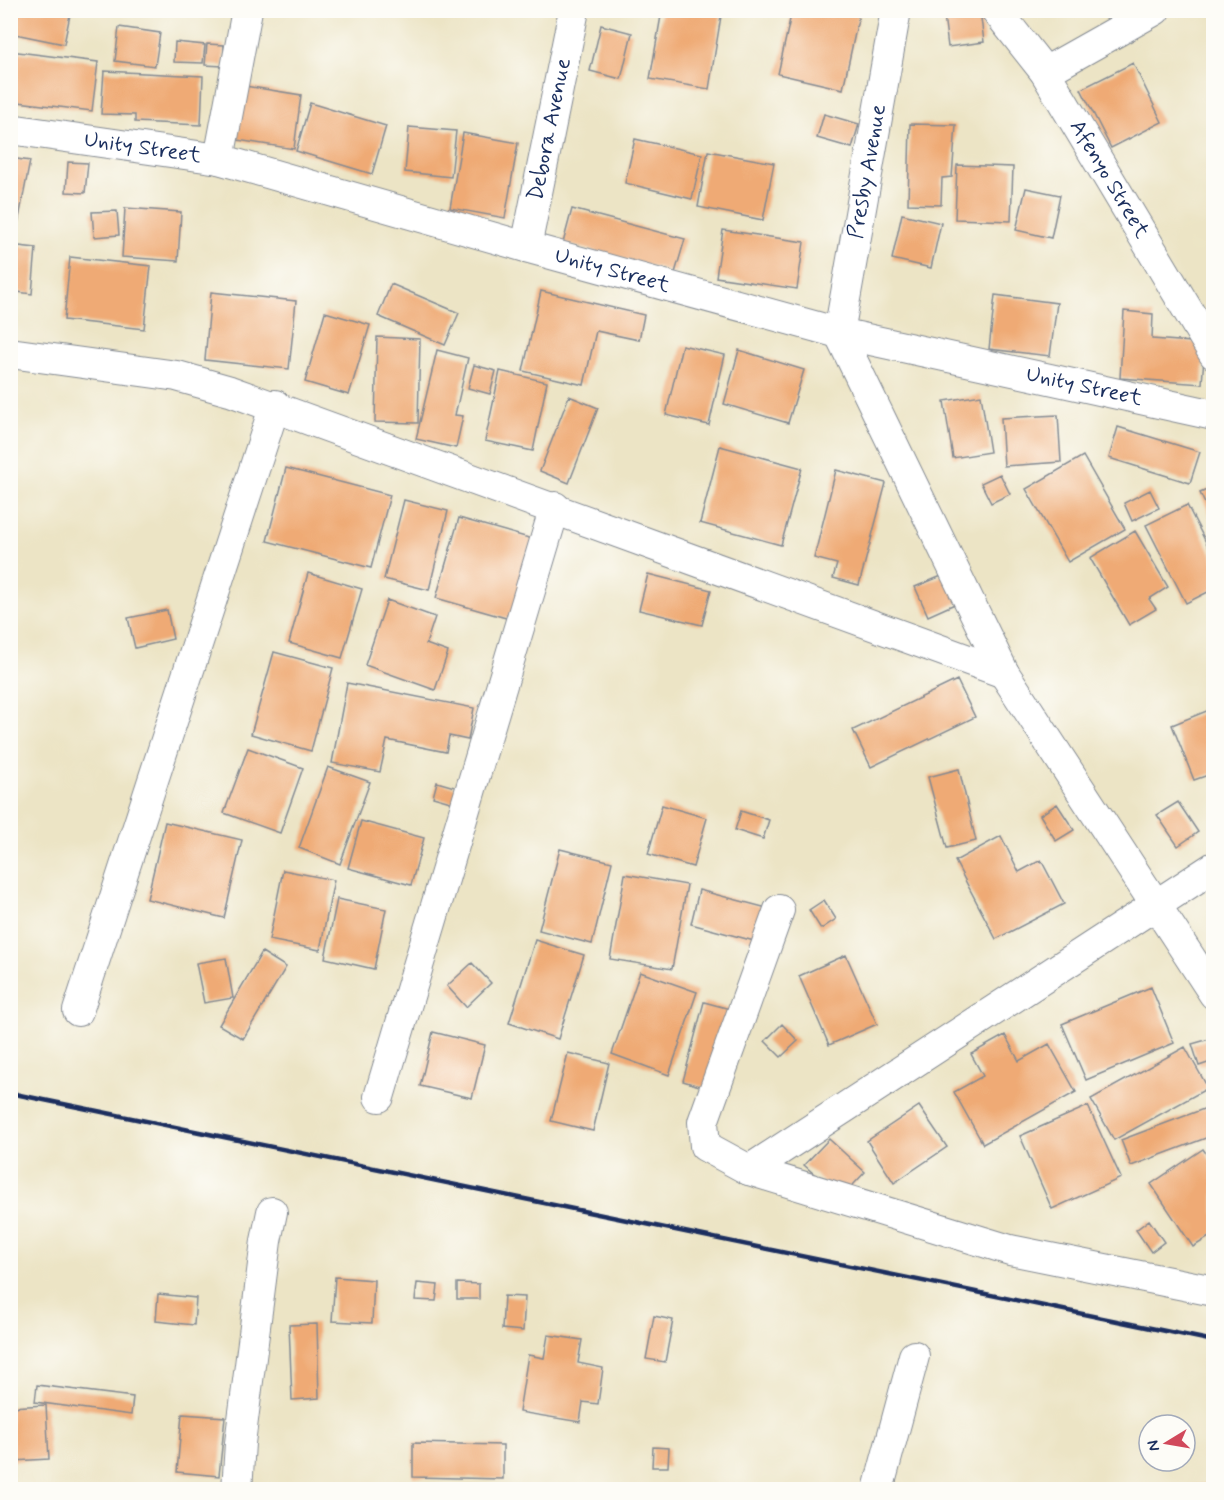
<svg xmlns="http://www.w3.org/2000/svg" width="1224" height="1500" viewBox="0 0 1224 1500" font-family="Mynerve,sans-serif">
  <style>
    .building { fill: #efaa74 }
    .lines { fill: none; stroke-linecap: round; stroke-linejoin: round }
    .minor-casing { stroke: #848a92; stroke-width: 32 }
    .minor { stroke: #fff; stroke-width: 30 }
    .rail { stroke: #1b2f5e; stroke-width: 4.5 }
    .labels { text-anchor: middle; dominant-baseline: central; stroke-width: 4.5; stroke-linejoin: round; paint-order: stroke }
    .street-label { font-size: 22px; fill: #1b2f5e; stroke: #fdfcf7 }
  </style>
  <rect width="100%" height="100%" fill="#fdfcf7"/>
  <filter id="ink" filterUnits="userSpaceOnUse"><feTurbulence type="fractalNoise" baseFrequency=".0167" numOctaves="2"/><feDisplacementMap in="SourceGraphic" scale="12" xChannelSelector="R" yChannelSelector="G"/><feConvolveMatrix kernelMatrix="1 2 1 2 8 2 1 2 1" color-interpolation-filters="sRGB"/></filter>
  <filter id="wash" filterUnits="userSpaceOnUse"><feTurbulence type="fractalNoise" baseFrequency=".008" numOctaves="4" result="noise"/><feDisplacementMap in="SourceGraphic" scale="24" xChannelSelector="R" yChannelSelector="G"/><feGaussianBlur stdDeviation="1.35" result="paint"/><feColorMatrix in="noise" values="0 0 0 0 0 0 0 0 0 0 0 0 0 0 0 0 0 1.4 0 .05"/><feComposite in="paint" operator="in"/></filter>
  <g filter="url(#wash)">
    <rect width="100%" height="100%" fill="#ece4c5"/>
    <g id="blocks">
      <path class="building" d="M 14,10 L 71,10 L 64,44 L 10,33 Z
        M 662,10 L 722,10 L 709,89 L 650,79 Z
        M 792,10 L 860,10 L 843,89 L 778,74 Z
        M 980,10 L 984,42 L 948,47 L 944,15 Z
        M 601,25 L 632,33 L 621,79 L 590,71 Z
        M 119,27 L 160,33 L 155,66 L 115,61 Z
        M 175,42 L 205,45 L 203,63 L 174,62 Z
        M 207,44 L 224,45 L 223,66 L 205,65 Z
        M 10,51 L 98,62 L 92,111 L 10,101 Z
        M 1133,63 L 1162,122 L 1111,148 L 1081,89 Z
        M 104,71 L 203,76 L 201,125 L 135,122 L 135,115 L 101,114 Z
        M 245,86 L 301,95 L 294,149 L 237,140 Z
        M 310,103 L 386,126 L 372,174 L 296,151 Z
        M 824,114 L 859,124 L 852,148 L 817,138 Z
        M 910,124 L 956,125 L 952,177 L 942,178 L 941,205 L 908,204 Z
        M 409,127 L 456,131 L 451,177 L 405,172 Z
        M 463,133 L 518,143 L 505,218 L 450,208 Z
        M 635,139 L 702,154 L 692,199 L 625,183 Z
        M 708,151 L 774,163 L 763,220 L 698,207 Z
        M 10,158 L 30,161 L 15,239 L 10,239 Z
        M 68,162 L 88,163 L 85,193 L 66,192 Z
        M 957,165 L 1013,167 L 1011,221 L 955,219 Z
        M 1026,188 L 1060,195 L 1051,238 L 1016,230 Z
        M 125,208 L 181,212 L 178,261 L 122,257 Z
        M 572,209 L 685,239 L 675,273 L 563,243 Z
        M 117,211 L 119,235 L 94,237 L 92,212 Z
        M 902,214 L 941,223 L 931,268 L 892,259 Z
        M 723,230 L 804,242 L 797,289 L 716,277 Z
        M 10,245 L 36,248 L 32,294 L 10,291 Z
        M 70,257 L 151,266 L 144,329 L 64,320 Z
        M 391,284 L 459,313 L 445,345 L 378,316 Z
        M 541,291 L 644,315 L 639,340 L 596,331 L 584,385 L 523,371 Z
        M 211,292 L 296,301 L 289,369 L 205,360 Z
        M 995,295 L 1057,303 L 1050,356 L 989,349 Z
        M 1124,311 L 1153,314 L 1152,339 L 1205,343 L 1202,384 L 1120,378 Z
        M 325,312 L 370,325 L 349,395 L 305,382 Z
        M 377,337 L 420,339 L 418,423 L 375,422 Z
        M 682,345 L 725,355 L 709,425 L 666,415 Z
        M 437,350 L 468,358 L 455,415 L 463,416 L 456,448 L 416,439 Z
        M 739,350 L 804,370 L 788,423 L 724,404 Z
        M 474,365 L 496,371 L 490,394 L 468,388 Z
        M 500,371 L 547,382 L 533,451 L 485,441 Z
        M 981,395 L 990,452 L 953,458 L 944,401 Z
        M 569,396 L 598,408 L 569,483 L 540,471 Z
        M 1058,415 L 1061,462 L 1004,466 L 1001,418 Z
        M 1118,427 L 1200,452 L 1190,483 L 1109,458 Z
        M 720,446 L 802,468 L 781,545 L 700,523 Z
        M 1083,456 L 1125,529 L 1068,562 L 1026,489 Z
        M 286,468 L 390,495 L 371,568 L 267,541 Z
        M 836,470 L 886,483 L 859,585 L 833,578 L 837,564 L 814,558 Z
        M 1000,474 L 1010,494 L 991,503 L 981,483 Z
        M 1214,487 L 1214,523 L 1200,493 Z
        M 1150,490 L 1159,508 L 1132,521 L 1124,503 Z
        M 404,500 L 448,511 L 429,590 L 384,579 Z
        M 1187,505 L 1214,558 L 1214,589 L 1186,603 L 1146,525 Z
        M 459,518 L 536,540 L 513,620 L 436,598 Z
        M 1135,531 L 1168,587 L 1149,599 L 1156,609 L 1129,625 L 1090,558 Z
        M 956,570 L 968,598 L 928,616 L 915,587 Z
        M 308,573 L 362,589 L 342,658 L 289,643 Z
        M 648,574 L 711,590 L 702,625 L 639,610 Z
        M 387,600 L 435,617 L 426,644 L 448,652 L 435,690 L 365,665 Z
        M 167,610 L 173,639 L 135,648 L 128,618 Z
        M 274,652 L 333,668 L 311,751 L 251,734 Z
        M 957,680 L 975,717 L 871,767 L 853,730 Z
        M 347,683 L 474,708 L 468,740 L 449,736 L 446,752 L 387,740 L 380,772 L 332,763 Z
        M 1214,708 L 1214,773 L 1194,780 L 1172,725 Z
        M 248,748 L 303,768 L 280,833 L 224,813 Z
        M 328,767 L 370,782 L 340,864 L 299,848 Z
        M 959,769 L 976,841 L 947,848 L 928,777 Z
        M 437,782 L 458,788 L 454,803 L 433,797 Z
        M 1178,802 L 1198,832 L 1178,846 L 1157,815 Z
        M 1057,804 L 1074,830 L 1056,841 L 1040,815 Z
        M 662,805 L 707,818 L 693,867 L 648,854 Z
        M 741,811 L 769,820 L 763,839 L 735,830 Z
        M 361,821 L 424,838 L 411,885 L 348,868 Z
        M 165,822 L 242,840 L 224,918 L 147,899 Z
        M 1001,836 L 1019,872 L 1041,860 L 1064,904 L 996,939 L 955,861 Z
        M 560,849 L 612,862 L 592,944 L 539,930 Z
        M 283,870 L 334,880 L 320,950 L 269,940 Z
        M 625,874 L 687,885 L 672,969 L 610,959 Z
        M 699,890 L 767,908 L 758,942 L 691,924 Z
        M 337,899 L 386,909 L 374,969 L 325,958 Z
        M 824,900 L 836,919 L 821,929 L 809,910 Z
        M 535,940 L 584,955 L 558,1039 L 509,1023 Z
        M 262,952 L 286,967 L 243,1039 L 219,1025 Z
        M 846,955 L 877,1024 L 829,1045 L 799,976 Z
        M 226,958 L 233,998 L 204,1003 L 196,963 Z
        M 472,963 L 491,983 L 466,1007 L 447,986 Z
        M 640,972 L 697,992 L 669,1075 L 612,1054 Z
        M 1151,987 L 1174,1043 L 1086,1080 L 1062,1024 Z
        M 704,1002 L 730,1009 L 709,1089 L 683,1081 Z
        M 782,1024 L 798,1041 L 781,1057 L 765,1041 Z
        M 433,1032 L 485,1045 L 472,1098 L 420,1086 Z
        M 1005,1035 L 1019,1061 L 1049,1044 L 1076,1092 L 983,1144 L 954,1092 L 983,1076 L 971,1054 Z
        M 1213,1038 L 1214,1061 L 1199,1066 L 1192,1044 Z
        M 1185,1047 L 1208,1088 L 1114,1140 L 1091,1099 Z
        M 568,1053 L 609,1063 L 593,1131 L 551,1121 Z
        M 1214,1105 L 1214,1135 L 1131,1166 L 1121,1140 Z
        M 919,1106 L 947,1147 L 894,1183 L 867,1141 Z
        M 1088,1106 L 1121,1178 L 1052,1209 L 1020,1136 Z
        M 829,1139 L 865,1172 L 841,1198 L 804,1165 Z
        M 1203,1149 L 1214,1165 L 1214,1234 L 1193,1247 L 1151,1184 Z
        M 1149,1220 L 1164,1242 L 1151,1252 L 1136,1230 Z
        M 335,1277 L 374,1280 L 372,1323 L 332,1321 Z
        M 417,1283 L 438,1285 L 436,1301 L 415,1300 Z
        M 457,1283 L 479,1284 L 479,1299 L 457,1299 Z
        M 158,1294 L 196,1298 L 194,1325 L 156,1321 Z
        M 504,1296 L 525,1297 L 523,1331 L 502,1329 Z
        M 654,1316 L 673,1320 L 665,1362 L 646,1359 Z
        M 317,1324 L 319,1398 L 292,1400 L 289,1325 Z
        M 548,1335 L 582,1340 L 578,1363 L 603,1368 L 598,1404 L 583,1402 L 580,1422 L 519,1412 L 528,1355 L 544,1358 Z
        M 37,1385 L 133,1397 L 131,1415 L 35,1402 Z
        M 46,1405 L 49,1459 L 13,1461 L 10,1407 Z
        M 182,1414 L 225,1417 L 219,1476 L 177,1472 Z
        M 413,1443 L 503,1445 L 503,1479 L 413,1477 Z
        M 653,1447 L 669,1448 L 668,1467 L 652,1467 Z
        M 1206,1484 L 1207,1490 L 1175,1490 L 1174,1488 Z"/>
    </g>
  </g>
  <g filter="url(#ink)">
    <use href="#blocks" fill-opacity="0" stroke="#848a92" stroke-width="1.5"/>
    <g class="lines">
      <defs>
        <g id="minor">
          <path id="s1" d="M 996,10 L 1045,72 L 1214,354"/>
          <path d="M 1045,72 L 1155,10"/>
          <path id="s2" d="M 10,129 L 219,159 L 526,247 L 839,333 L 1214,415"/>
          <path d="M 219,159 L 247,10"/>
          <path id="s3" d="M 526,247 L 574,10"/>
          <path d="M 839,333 L 1004,673 L 1214,994"/>
          <path id="s4" d="M 839,333 L 896,10"/>
          <path d="M 10,353 L 177,376 L 230,391 L 1004,673"/>
          <path d="M 779,910 L 703,1122 L 705,1146 L 749,1170 L 1010,1250 L 1214,1291"/>
          <path d="M 78,1011 L 275,405"/>
          <path d="M 379,1097 L 555,507"/>
          <path d="M 749,1170 L 1214,867"/>
          <path d="M 237,1490 L 240,1443 L 266,1241 L 272,1212"/>
          <path d="M 878,1490 L 914,1356"/>
        </g>
      </defs>
      <use href="#minor" class="minor-casing"/>
      <use href="#minor" class="minor"/>
      <path class="rail" d="M 10,1093 L 1214,1341"/>
    </g>
  </g>
  <g class="labels">
    <g class="street-label">
      <text stroke="none"><textPath href="#s3" startOffset="120">Debora Avenue</textPath></text>
      <text stroke="none"><textPath href="#s2" startOffset="134">Unity Street</textPath></text>
      <text stroke="none"><textPath href="#s4" startOffset="164">Presby Avenue</textPath></text>
      <text stroke="none"><textPath href="#s1" startOffset="204">Afenyo Street</textPath></text>
      <text stroke="none"><textPath href="#s2" startOffset="620">Unity Street</textPath></text>
      <text stroke="none"><textPath href="#s2" startOffset="1106">Unity Street</textPath></text>
    </g>
  </g>
  <rect width="1224" height="1500" fill="none" stroke="#fdfcf7" stroke-width="36"/>
  <g transform="translate(1167 1443) rotate(259)"><circle r="28" fill="#fdfcf7" stroke="#a3aaba" stroke-width="1.5"/>
  <path d="M0-4.5L10 22L0 15L-10 22Z" fill="#d1495b"/>
  <text y="-9" font-size="16" font-weight="bold" text-anchor="middle" fill="#1b2f5e">N</text>
  </g>
</svg>
